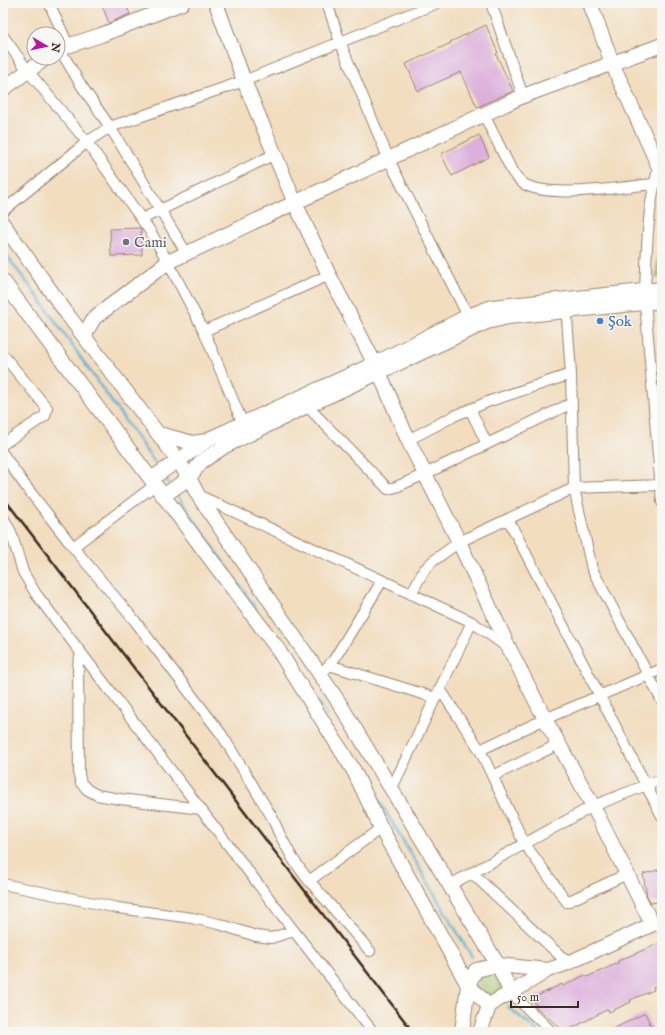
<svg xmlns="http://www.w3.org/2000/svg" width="665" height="1035" viewBox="0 0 665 1035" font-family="'IM FELL English',serif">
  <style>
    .grass { fill: url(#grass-tufts); stroke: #6e7746 }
    .park { fill: url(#park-dots); stroke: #6e7746 }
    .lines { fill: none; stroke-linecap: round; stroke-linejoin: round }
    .stream { stroke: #5bb1d8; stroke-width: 2.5 }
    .building { fill: #ddafdb }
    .street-casing { stroke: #96846e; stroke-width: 12 }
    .secondary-casing { stroke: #96846e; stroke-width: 16 }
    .street { stroke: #fff; stroke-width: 10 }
    .secondary { stroke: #fff; stroke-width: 14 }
    .rail { stroke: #3b2a1e; stroke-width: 2.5 }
    .worship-dot { fill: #6b7280; stroke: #f6f6f2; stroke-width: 1.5 }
    .shop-dot { fill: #3f7fe0; stroke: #f6f6f2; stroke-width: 1.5 }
    .labels { text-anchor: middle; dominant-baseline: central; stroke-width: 3; stroke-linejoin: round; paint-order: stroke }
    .worship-label { font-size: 15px; fill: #5b616d; stroke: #f6f6f2; text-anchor: start }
    .shop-label { font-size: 15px; fill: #366cbe; stroke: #f6f6f2; text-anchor: start }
  </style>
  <defs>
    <pattern id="grass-tufts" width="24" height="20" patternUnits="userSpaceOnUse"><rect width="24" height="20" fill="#a2c46d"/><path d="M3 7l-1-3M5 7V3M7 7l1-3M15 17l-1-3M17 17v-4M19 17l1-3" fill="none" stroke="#859f59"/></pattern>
    <pattern id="park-dots" width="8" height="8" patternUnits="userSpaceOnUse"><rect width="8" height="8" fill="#a2c46d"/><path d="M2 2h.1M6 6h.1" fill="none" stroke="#859f59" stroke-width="1.8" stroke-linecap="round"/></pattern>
  </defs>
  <rect width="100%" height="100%" fill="#f6f6f2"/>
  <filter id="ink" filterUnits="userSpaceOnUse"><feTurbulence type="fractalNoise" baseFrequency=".025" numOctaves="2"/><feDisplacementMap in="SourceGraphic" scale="8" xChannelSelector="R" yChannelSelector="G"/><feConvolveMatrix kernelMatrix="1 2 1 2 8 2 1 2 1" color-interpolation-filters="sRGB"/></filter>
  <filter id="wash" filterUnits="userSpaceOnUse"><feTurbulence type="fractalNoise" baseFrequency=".012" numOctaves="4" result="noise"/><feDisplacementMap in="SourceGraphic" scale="16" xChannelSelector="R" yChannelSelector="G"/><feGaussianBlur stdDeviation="0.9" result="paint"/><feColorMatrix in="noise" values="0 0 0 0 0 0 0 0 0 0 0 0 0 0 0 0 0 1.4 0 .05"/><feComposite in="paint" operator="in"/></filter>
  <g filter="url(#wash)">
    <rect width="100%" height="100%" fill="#f2ddbf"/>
    <path class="grass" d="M 494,971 L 502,988 C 491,1004 470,988 483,974 Z"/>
    <path class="park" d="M 662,218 L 662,277 L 656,278 Z"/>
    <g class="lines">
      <path class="stream" d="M 3,251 L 41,301 L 159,469
        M 164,476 L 170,485
        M 175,492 L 257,610
        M 296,666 L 328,716
        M 364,775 L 472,957
        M 508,1007 L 539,1032"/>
    </g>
    <g id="blocks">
      <path class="building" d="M 101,3 L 125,3 L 130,14 L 109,23 Z
        M 486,25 L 498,53 L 496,54 L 513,91 L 477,107 L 461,72 L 418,91 L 406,64 L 451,43 L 450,42 Z
        M 479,135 L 489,157 L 452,176 L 441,154 Z
        M 140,228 L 141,230 L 142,255 L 111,256 L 110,229 Z
        M 662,869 L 662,901 L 651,903 L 647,896 L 643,874 Z
        M 662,942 L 662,984 L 653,987 L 654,990 L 630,1000 L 631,1002 L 609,1012 L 608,1009 L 565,1032 L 537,1008 L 533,998 L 562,984 L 563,986 L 585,975 L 587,977 L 618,963 L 618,961 Z
        M 645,1013 L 654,1032 L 607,1032 Z"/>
    </g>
  </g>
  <g filter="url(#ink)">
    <use href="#blocks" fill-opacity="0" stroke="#96846e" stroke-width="1"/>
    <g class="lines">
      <defs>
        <path id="street" d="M 49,3 L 68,45
          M 327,3 L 340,42 L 389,160 L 468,316
          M 491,3 L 523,96
          M 3,36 L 28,71 L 87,142 L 150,231 L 168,262 L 204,331 L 243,424
          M 59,48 L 81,85 L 110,127 L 187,254
          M 484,115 L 513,173 C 517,177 520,181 524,184 C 550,199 623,187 653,184
          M 3,211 L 87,142 L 110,127 L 244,81 L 437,3
          M 142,219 L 275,154
          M 645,290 C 647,249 647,206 659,167
          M 645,302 L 662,502
          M 566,304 L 571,374 L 574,488 L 592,569 L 662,701
          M 204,331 L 329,275
          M 3,355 L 47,408 L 45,416 L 3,444
          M 307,406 L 388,489 L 396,487 L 425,474 L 572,403
          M 470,409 L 487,444
          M 408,440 L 454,416 L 490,401 L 571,374
          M 3,454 L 24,484 L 73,547 L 155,485
          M 198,495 L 472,622 L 508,648
          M 3,517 L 11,532 L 23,572 L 36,594 L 294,931 L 373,1032
          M 508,519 L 662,816
          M 73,547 L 135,621 L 222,735 L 272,817 L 279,833 L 293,859 L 306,877 L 370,951
          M 411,594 L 424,570 L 433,561 L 459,542 L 574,488 L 662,485
          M 81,653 L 78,665 L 79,775 L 81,783 L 88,790 L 97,795 L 120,799 L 201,809
          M 329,665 L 436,698
          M 320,675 L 333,661 L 382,581
          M 440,689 L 480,750 L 524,843 L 567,902 L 627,874
          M 480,750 L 545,719 L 662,669
          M 493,776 L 559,744
          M 391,790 L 472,622
          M 472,873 L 568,963
          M 309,881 L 381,828
          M 3,884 L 118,908 L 192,918 L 219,924 L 256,936 L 271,938 L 294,931
          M 450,885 L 593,806 L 662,779
          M 511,993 L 552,1032"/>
        <path id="secondary" d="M 216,3 L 244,81 L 295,203 L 329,275 L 379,372 L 408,440 L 459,542 L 509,648 L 545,719 L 593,806 L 652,924
          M 590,3 L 612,63 L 659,167 L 662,171
          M 58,49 L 101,35 L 182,3
          M 3,89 L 46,58
          M 3,224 L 70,318 L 178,460 L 189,478 L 198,495 L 338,701 L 498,965 L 511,993
          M 3,281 L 277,648 L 354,771 L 381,828 L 468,985 L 489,1006
          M 86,339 L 86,332 L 94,318 L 168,262 L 523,96 L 662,45
          M 159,434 L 193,443 L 206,441
          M 151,479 L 211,438 L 374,364 L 468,316 L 492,307 L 662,289
          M 163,496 L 189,478 L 201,462 L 225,446 L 307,406 L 487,322 L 508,317 L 662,301
          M 489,1006 L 499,999 L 511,993 L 548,970 L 568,963 L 662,920
          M 462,1032 L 468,985 L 476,970 L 498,965 L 548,970
          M 480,1032 L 489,1006"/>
      </defs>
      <use href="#street" class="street-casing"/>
      <use href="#secondary" class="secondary-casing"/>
      <use href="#street" class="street"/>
      <use href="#secondary" class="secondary"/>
      <path class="rail" d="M 3,497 L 413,1032"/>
    </g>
  </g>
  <circle class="worship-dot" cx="126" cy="242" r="4"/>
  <circle class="shop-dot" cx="600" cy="321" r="4"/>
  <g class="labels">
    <g class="worship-label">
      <text x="134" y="242">Cami</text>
    </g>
    <g class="shop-label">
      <text x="608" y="321">Şok</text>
    </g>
  </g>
  <rect width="665" height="1035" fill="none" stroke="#f6f6f2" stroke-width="16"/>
  <g transform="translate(46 46) rotate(99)"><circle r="19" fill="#f6f6f2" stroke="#aba49d"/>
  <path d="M0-3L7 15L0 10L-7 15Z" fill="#b5179e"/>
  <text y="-6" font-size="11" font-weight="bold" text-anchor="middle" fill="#3b2a1e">N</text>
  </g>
  <path d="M511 1001v6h67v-6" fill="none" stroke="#3b2a1e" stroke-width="2"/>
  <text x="517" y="1001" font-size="12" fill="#3b2a1e" stroke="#f6f6f2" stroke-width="3" paint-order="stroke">50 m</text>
</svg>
